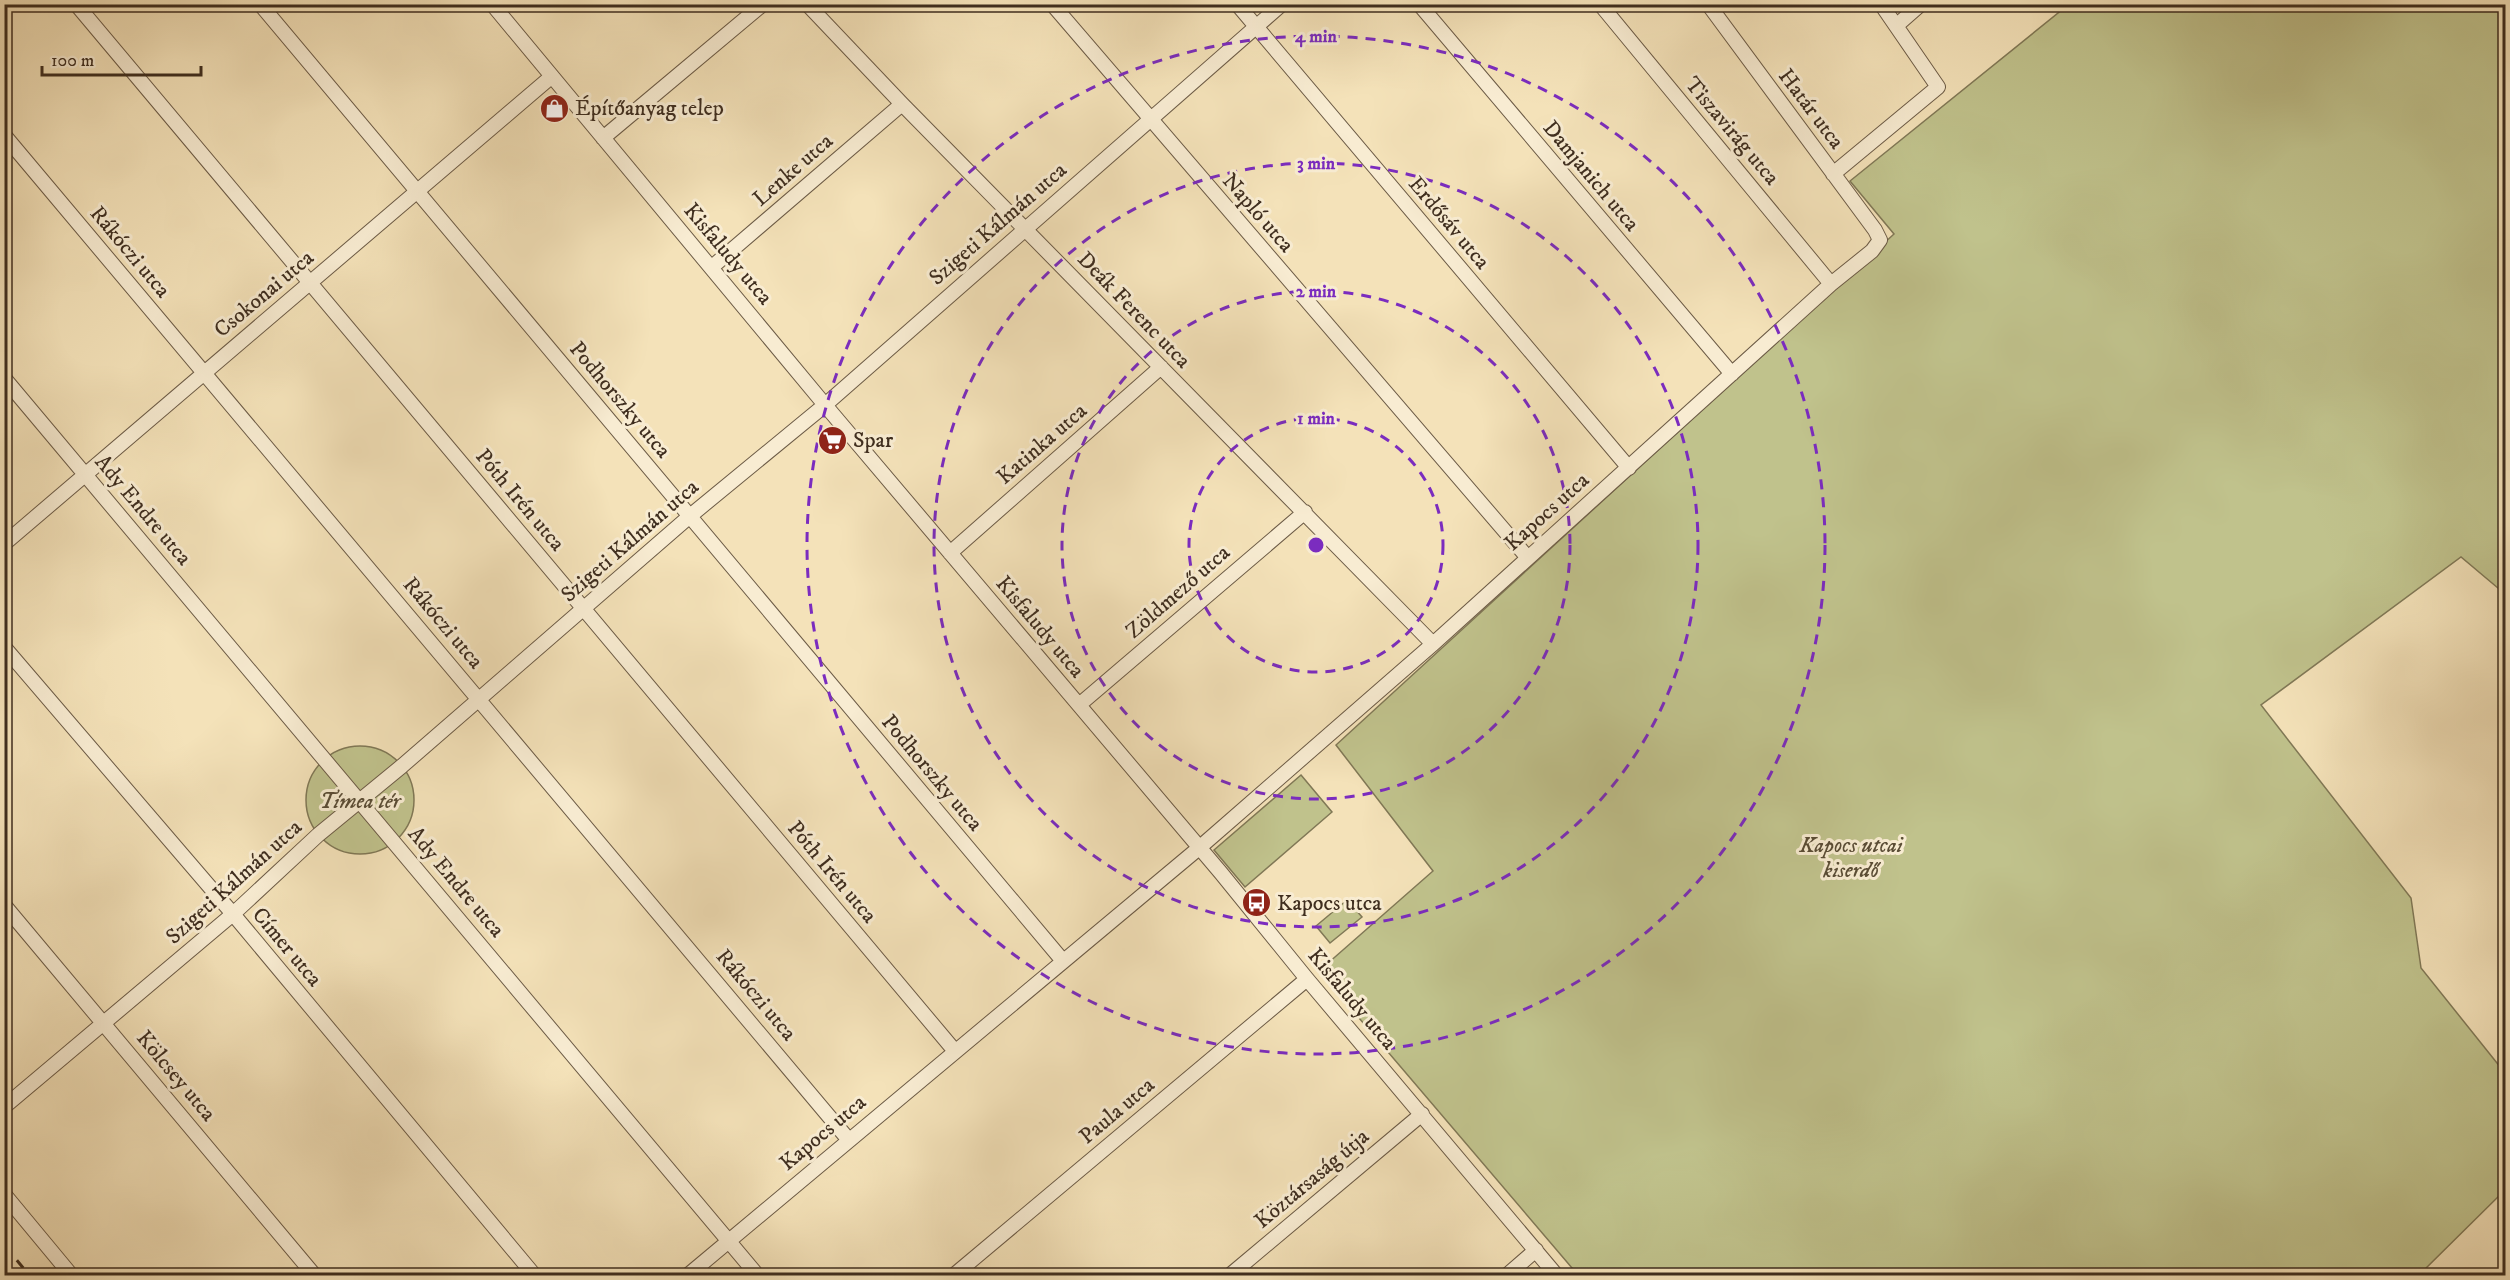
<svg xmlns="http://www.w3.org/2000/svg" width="2510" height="1280" viewBox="0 0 2510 1280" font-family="'IM FELL DW Pica',serif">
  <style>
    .green { fill: #c0c28c; stroke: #807856; stroke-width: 1.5 }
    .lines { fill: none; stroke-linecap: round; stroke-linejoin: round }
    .minor-casing { stroke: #6c5b46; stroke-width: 16 }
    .minor { stroke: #f8ecd2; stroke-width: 14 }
    .rail { stroke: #3f2e1f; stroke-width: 3; stroke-dasharray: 10 10; stroke-linecap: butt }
    .ring { fill: none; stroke: #7b2cbf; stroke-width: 3; stroke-dasharray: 10 8 }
    .labels { text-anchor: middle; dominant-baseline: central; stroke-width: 6; stroke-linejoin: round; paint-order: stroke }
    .poi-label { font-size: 22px; fill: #3f2e1f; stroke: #f8ecd2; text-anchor: start }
    .street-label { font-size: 22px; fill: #3f2e1f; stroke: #f8ecd2 }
    .park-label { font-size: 22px; font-style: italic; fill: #594c35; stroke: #f8ecd2 }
    .centre { fill: #7b2cbf; stroke: #f8ecd2; stroke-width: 3 }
    .ring-label { font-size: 18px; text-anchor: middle; font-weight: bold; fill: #7b2cbf; stroke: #f8ecd2; stroke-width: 6; stroke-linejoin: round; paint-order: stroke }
  </style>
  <rect width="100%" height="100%" fill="#f4e2b9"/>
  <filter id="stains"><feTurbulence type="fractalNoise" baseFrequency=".00333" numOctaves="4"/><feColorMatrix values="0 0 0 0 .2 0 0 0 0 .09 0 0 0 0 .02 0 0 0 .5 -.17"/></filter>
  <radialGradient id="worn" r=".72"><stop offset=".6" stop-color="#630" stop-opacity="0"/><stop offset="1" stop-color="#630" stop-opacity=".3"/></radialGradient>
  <path class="green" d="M 2068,5 L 2505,5 L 2505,594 L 2461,557 L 2261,705 L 2411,898 L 2421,968 L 2505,1073 L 2505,1190 L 2419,1275 L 1578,1275 L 1319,971 L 1433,871 L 1336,745 L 1894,234 L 1850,181 Z
    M306 800a54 54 0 1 1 108 0a54 54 0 1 1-108 0Z
    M 1301,775 L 1332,812 L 1245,887 L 1214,850 Z
    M 1347,900 L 1362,917 L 1330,943 L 1316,926 Z"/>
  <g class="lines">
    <defs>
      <path id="minor" d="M 76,4 L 954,1050
        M 260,4 L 1063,961
        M 492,4 L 825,405 L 1221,873 L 1307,979 L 1557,1276
        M 807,4 L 902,104 L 1433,644
        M 1052,4 L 1528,558
        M 1237,4 L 1629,468
        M 1419,4 L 1732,374
        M 1600,4 L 1831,284
        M 1896,26 L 1921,4
        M 4,135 L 848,1139
        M 603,138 L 763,4
        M 1833,174 L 1938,87 L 1881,4
        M 712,267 L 902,104
        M 4,378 L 758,1276
        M 4,544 L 551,77
        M 950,553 L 1161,367
        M 4,647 L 233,914 L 535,1276
        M 1079,705 L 1305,512
        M 4,905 L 315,1276
        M 4,1107 L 233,914 L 318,835 L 402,766 L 690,516 L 825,405 L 1282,4
        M 4,1194 L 72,1276
        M 687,1276 L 1199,848 L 1433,644 L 1831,284 L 1872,251 L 1880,240 L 1875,230 L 1708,4
        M 953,1276 L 1307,979
        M 1229,1276 L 1422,1114
        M 1506,1276 L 1536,1250"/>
    </defs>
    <use href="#minor" class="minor-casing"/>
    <use href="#minor" class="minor"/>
    <path class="rail" d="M 4,1245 L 30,1276"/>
  </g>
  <g class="ring">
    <circle cx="1316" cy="545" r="127"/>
    <circle cx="1316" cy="545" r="254"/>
    <circle cx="1316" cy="545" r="382"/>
    <circle cx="1316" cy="545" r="509"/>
  </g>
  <defs>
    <symbol id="shop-disc" viewBox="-11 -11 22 22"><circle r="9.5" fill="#8f2418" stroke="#f8ecd2"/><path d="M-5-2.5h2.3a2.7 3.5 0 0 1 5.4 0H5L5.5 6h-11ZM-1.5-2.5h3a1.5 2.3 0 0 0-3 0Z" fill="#fff"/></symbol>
    <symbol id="supermarket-disc" viewBox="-11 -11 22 22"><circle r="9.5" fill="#8f2418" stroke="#f8ecd2"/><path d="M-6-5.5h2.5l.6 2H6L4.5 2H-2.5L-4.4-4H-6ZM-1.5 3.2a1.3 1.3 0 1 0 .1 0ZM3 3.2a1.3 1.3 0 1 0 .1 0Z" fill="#fff"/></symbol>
    <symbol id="bus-disc" viewBox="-11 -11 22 22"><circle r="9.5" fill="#8f2418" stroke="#f8ecd2"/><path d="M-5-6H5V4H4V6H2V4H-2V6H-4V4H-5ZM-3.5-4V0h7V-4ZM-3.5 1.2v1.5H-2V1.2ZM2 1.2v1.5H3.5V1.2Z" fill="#fff"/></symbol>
  </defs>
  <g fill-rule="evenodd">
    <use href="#shop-disc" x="538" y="92" width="33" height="33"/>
    <use href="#supermarket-disc" x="816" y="424" width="33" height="33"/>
    <use href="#bus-disc" x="1240" y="886" width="33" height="33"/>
  </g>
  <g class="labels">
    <g class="poi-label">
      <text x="575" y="108">Építőanyag telep</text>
      <text x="853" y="440">Spar</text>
      <text x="1277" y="903">Kapocs utca</text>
    </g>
    <g class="street-label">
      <text transform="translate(1811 109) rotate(53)">Határ utca</text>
      <text transform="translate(1732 131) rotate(50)">Tiszavirág utca</text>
      <text transform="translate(793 170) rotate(-41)">Lenke utca</text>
      <text transform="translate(1591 176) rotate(50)">Damjanich utca</text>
      <text transform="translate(1258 213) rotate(49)">Napló utca</text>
      <text transform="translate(1449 223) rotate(50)">Erdősáv utca</text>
      <text transform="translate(998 224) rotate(-41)">Szigeti Kálmán utca</text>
      <text transform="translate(130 252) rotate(50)">Rákóczi utca</text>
      <text transform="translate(728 254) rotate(50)">Kisfaludy utca</text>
      <text transform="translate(264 294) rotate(-40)">Csokonai utca</text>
      <text transform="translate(1134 310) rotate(46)">Deák Ferenc utca</text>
      <text transform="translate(620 400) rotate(50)">Podhorszky utca</text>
      <text transform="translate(1042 444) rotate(-41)">Katinka utca</text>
      <text transform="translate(520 500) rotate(50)">Póth Irén utca</text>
      <text transform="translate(143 510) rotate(50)">Ady Endre utca</text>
      <text transform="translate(1547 512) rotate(-42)">Kapocs utca</text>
      <text transform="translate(630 541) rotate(-41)">Szigeti Kálmán utca</text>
      <text transform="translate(1178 592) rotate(-41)">Zöldmező utca</text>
      <text transform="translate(443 623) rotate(50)">Rákóczi utca</text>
      <text transform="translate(1040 627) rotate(50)">Kisfaludy utca</text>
      <text transform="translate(932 773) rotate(50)">Podhorszky utca</text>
      <text transform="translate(832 872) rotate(50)">Póth Irén utca</text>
      <text transform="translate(234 882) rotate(-42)">Szigeti Kálmán utca</text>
      <text transform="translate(456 882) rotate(50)">Ady Endre utca</text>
      <text transform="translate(287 947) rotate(50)">Címer utca</text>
      <text transform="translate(756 995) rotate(50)">Rákóczi utca</text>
      <text transform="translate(1352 999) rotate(50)">Kisfaludy utca</text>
      <text transform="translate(176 1076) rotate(50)">Kölcsey utca</text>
      <text transform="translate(1117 1111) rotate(-40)">Paula utca</text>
      <text transform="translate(823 1133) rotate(-40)">Kapocs utca</text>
      <text transform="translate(1312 1179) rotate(-40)">Köztársaság útja</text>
    </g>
    <g class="park-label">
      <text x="360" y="801">Tímea tér</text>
      <text x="1851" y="845">Kapocs utcai<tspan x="1851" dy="25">kiserdő</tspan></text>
    </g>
  </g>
  <circle cx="1316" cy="545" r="9" class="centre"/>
  <g class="ring-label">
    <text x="1316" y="42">4 min</text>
    <text x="1316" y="169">3 min</text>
    <text x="1316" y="297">2 min</text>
    <text x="1316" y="424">1 min</text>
  </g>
  <rect width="2510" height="1280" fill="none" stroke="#f4e2b9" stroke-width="24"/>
  <rect x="6" y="6" width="2498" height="1268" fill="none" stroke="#3f2e1f" stroke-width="3"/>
  <rect x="12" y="12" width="2486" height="1256" fill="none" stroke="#3f2e1f" stroke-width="1.5"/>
  <path d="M42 66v9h159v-9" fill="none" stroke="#3f2e1f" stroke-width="3"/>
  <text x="51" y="66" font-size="18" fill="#3f2e1f" stroke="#f8ecd2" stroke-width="4.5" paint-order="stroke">100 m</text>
  <rect width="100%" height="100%" filter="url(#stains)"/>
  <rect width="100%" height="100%" fill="url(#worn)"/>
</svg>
